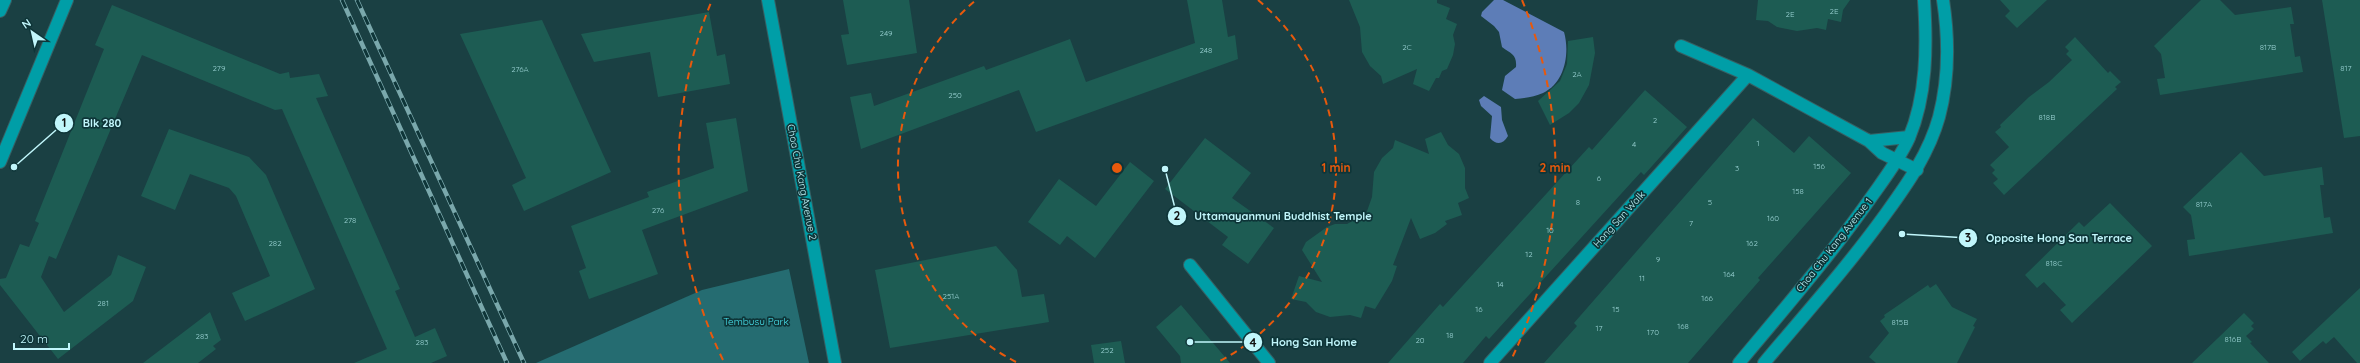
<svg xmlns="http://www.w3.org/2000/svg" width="2360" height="363" viewBox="0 0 2360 363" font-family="Quicksand,sans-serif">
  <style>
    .green { fill: #256c71 }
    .water { fill: #5d7db7 }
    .building { fill: #1d5c53 }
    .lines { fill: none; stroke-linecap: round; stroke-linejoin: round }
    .street-casing { stroke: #366064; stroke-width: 14 }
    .secondary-casing { stroke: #366064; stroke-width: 14 }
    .street { stroke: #009ea7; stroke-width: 12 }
    .secondary { stroke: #009ea7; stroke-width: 12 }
    .rail-casing { stroke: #7aa8ac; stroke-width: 4.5 }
    .rail { stroke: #0e3538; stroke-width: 3; stroke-dasharray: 9; stroke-linecap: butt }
    .ring { fill: none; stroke: #e8590c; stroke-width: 2; stroke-dasharray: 7 5 }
    .labels { text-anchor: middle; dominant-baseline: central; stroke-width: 3.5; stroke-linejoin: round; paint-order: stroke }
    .number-label { font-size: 8px; fill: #98d0d1 }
    .street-label { font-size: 10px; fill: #c1f6fb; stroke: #0e3538 }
    .park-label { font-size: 10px; fill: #4be7f2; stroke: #0e3538 }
    .centre { fill: #e8590c; stroke: #0e3538; stroke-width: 2 }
    .ring-label { font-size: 12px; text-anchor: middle; font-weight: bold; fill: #e8590c; stroke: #0e3538; stroke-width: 3.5; stroke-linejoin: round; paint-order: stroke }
    .leader { fill: none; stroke: #c1f6fb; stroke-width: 1.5 }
    .callout-dot { fill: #c1f6fb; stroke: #0e3538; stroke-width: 1.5 }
    .mark-label { font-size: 12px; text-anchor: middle; font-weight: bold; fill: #111 }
    .callout-label { font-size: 11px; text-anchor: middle; font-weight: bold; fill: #c1f6fb; stroke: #0e3538; stroke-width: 3.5; stroke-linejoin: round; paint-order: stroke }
  </style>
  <rect width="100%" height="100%" fill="#1a4043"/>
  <path class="green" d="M 789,269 L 809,363 L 536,363 L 702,290 Z"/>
  <path class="water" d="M 1494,0 L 1503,0 L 1564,32 C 1570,53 1565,83 1543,93 C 1534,97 1524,98 1515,99 L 1502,90 L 1505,76 L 1516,67 C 1517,54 1511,54 1502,47 L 1499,32 L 1494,26 L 1481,16 L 1482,12 Z
    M 1484,96 L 1501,107 L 1502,120 L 1508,136 C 1503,145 1496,145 1490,138 L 1492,116 L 1481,106 L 1479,100 Z"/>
  <path class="building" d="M 843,0 L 909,0 L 917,53 L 847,65 L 841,35 L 849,34 Z
    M 1187,0 L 1222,0 L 1228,37 L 1235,35 L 1238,59 L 1036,132 L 1019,90 L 861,149 L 850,97 L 871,93 L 874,106 L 984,66 L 986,70 L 1070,39 L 1086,82 L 1195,43 Z
    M 1349,0 L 1437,0 L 1437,3 L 1450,8 L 1446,19 L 1457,24 L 1453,35 L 1455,44 L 1453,55 L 1447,69 L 1442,71 L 1439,78 L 1436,78 L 1429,91 L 1413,84 L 1417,69 L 1383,84 L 1381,76 L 1370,66 L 1362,52 L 1360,27 Z
    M 1758,0 L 1850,0 L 1843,10 L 1841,22 L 1828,19 L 1826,30 L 1817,28 L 1797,31 L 1777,27 L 1768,21 L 1756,20 Z
    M 2000,0 L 2047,0 L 2017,28 L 2005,16 L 2010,11 Z
    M 2201,0 L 2220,0 L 2235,15 L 2291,7 L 2294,24 L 2290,24 L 2295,57 L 2300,56 L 2303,72 L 2160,95 L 2157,79 L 2165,78 L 2161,54 L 2154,46 Z
    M 2322,0 L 2360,0 L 2360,136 L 2344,138 Z
    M 112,5 L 280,74 L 289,72 L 290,78 L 319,74 L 328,96 L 316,98 L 400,289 L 395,291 L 415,337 L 435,328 L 447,356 L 431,363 L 354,363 L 387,349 L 282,109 L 275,110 L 142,55 L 56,259 L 49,256 L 41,277 L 64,312 L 111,275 L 118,255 L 146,267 L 133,301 L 58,359 L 0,285 L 0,279 L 6,278 L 20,244 L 29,247 L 39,223 L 35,221 L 104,49 L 95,45 Z
    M 709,12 L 717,56 L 725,54 L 730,84 L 658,97 L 650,52 L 594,62 L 581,34 Z
    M 542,20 L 611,172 L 524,211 L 512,185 L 526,178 L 460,34 Z
    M 1593,37 L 1595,53 L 1589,85 L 1579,103 L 1569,113 L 1550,125 L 1538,101 L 1560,81 L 1567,64 L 1568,41 Z
    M 2075,37 L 2108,73 L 2110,71 L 2121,82 L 2115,87 L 2117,89 L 2004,195 L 1993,183 L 1998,179 L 1992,173 L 1995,170 L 1990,165 L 2009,147 L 1995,132 L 2001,127 L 2000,125 L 2029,97 L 2049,82 L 2072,60 L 2066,54 L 2069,51 L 2065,47 Z
    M 1645,90 L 1687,127 L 1644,175 L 1641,172 L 1489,339 L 1486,336 L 1463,363 L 1388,363 L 1440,304 L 1443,307 L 1589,147 L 1592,150 Z
    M 736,118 L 748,191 L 642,230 L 658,274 L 589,299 L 579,271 L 586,268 L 571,226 L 649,197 L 647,192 L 714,168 L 706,123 Z
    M 1753,118 L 1794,153 L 1809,136 L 1851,173 L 1758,278 L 1760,280 L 1688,363 L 1544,363 L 1577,326 L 1574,323 Z
    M 169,129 L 249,157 L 266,175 L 315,289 L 245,321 L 232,293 L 270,276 L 236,196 L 229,188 L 190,174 L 175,210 L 141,196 Z
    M 1441,132 L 1448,145 L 1459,154 L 1465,168 L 1465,188 L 1469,198 L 1458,203 L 1462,215 L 1445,221 L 1447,224 L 1435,233 L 1420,239 L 1411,218 L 1393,265 L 1397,266 L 1392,281 L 1375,309 L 1365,306 L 1361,318 L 1350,315 L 1330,317 L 1316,312 L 1306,302 L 1291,299 L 1299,276 L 1322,282 L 1302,250 L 1306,242 L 1327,227 L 1335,224 L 1347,224 L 1366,214 L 1372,197 L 1374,172 L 1382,158 L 1393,148 L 1395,140 L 1429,154 L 1425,139 Z
    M 1205,138 L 1251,173 L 1232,198 L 1274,228 L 1248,264 L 1222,245 L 1228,237 L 1165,189 Z
    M 2241,152 L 2264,176 L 2322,167 L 2324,185 L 2320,185 L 2324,218 L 2330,217 L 2333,233 L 2189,256 L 2187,240 L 2195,239 L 2191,215 L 2183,207 Z
    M 1130,162 L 1154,181 L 1095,258 L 1067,236 L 1060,245 L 1028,222 L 1059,179 L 1096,206 Z
    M 2110,203 L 2152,246 L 2072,323 L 2060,310 L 2066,305 L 2044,282 L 2037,288 L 2025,275 L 2079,222 L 2084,227 Z
    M 996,246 L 1017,270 L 1022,297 L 1044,294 L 1049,322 L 890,348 L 875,270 Z
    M 1936,284 L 1952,307 L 1977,319 L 1973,326 L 1975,327 L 1957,363 L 1876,363 L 1869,357 L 1889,333 L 1880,321 L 1885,317 L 1884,315 L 1928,285 L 1930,288 Z
    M 2360,288 L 2360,363 L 2357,363 L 2334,337 L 2326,344 L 2323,341 L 2300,361 L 2292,352 Z
    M 1181,305 L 1230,363 L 1181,363 L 1180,356 L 1156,327 Z
    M 210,312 L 221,340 L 213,346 L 216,349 L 198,363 L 143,363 Z
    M 2244,313 L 2254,323 L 2251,326 L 2254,329 L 2246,336 L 2252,342 L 2250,343 L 2269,363 L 2192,363 Z
    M 1121,341 L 1125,363 L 1094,363 L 1091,345 Z"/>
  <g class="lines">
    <defs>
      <path id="street" d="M 768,0 L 835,363
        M 1681,46 L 1748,75 L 1869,141 L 1882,153 L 1917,170
        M 1869,141 L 1909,137
        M 1190,265 L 1269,363
        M 1490,363 L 1748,75"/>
      <path id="secondary" d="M 0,11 L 5,0
        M 0,162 L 67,0
        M 1739,363 C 1784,309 1830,256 1870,199 C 1884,179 1899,160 1909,138 C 1927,95 1927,46 1924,0
        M 1764,363 C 1806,313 1849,265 1887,212 C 1908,183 1929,153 1939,117 C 1949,79 1949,39 1943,0"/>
    </defs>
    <use href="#street" class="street-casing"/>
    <use href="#secondary" class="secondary-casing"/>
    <use href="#street" class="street"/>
    <use href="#secondary" class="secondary"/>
    <defs>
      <path id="rail" d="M 342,0 L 507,363
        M 357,0 L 524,363"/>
    </defs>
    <use href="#rail" class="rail-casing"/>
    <use href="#rail" class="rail"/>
  </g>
  <g class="ring">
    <path d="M1016 362A219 219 0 0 1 976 0M1258 0A219 219 0 0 1 1218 362"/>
    <path d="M723 360A438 438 0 0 1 712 0M1522 0A438 438 0 0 1 1511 360"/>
  </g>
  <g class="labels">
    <g class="number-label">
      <text x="1834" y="11">2E</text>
      <text x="1790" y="14">2E</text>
      <text x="886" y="33">249</text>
      <text x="1407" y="47">2C</text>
      <text x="2268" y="47">817B</text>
      <text x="1206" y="50">248</text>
      <text x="219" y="68">279</text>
      <text x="2346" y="68">817</text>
      <text x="520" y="69">276A</text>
      <text x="1577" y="74">2A</text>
      <text x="955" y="95">250</text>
      <text x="2047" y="117">818B</text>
      <text x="1655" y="120">2</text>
      <text x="1758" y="143">1</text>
      <text x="1634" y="144">4</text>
      <text x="1819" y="166">156</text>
      <text x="1737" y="168">3</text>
      <text x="1599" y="178">6</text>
      <text x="1798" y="191">158</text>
      <text x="1578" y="202">8</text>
      <text x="1710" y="202">5</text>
      <text x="2204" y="204">817A</text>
      <text x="658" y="210">276</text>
      <text x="1773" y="218">160</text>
      <text x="350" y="220">278</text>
      <text x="1691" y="223">7</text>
      <text x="1550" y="230">10</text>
      <text x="275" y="243">282</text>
      <text x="1752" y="243">162</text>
      <text x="1529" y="254">12</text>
      <text x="1658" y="259">9</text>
      <text x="2054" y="263">818C</text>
      <text x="1729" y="274">164</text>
      <text x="1642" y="278">11</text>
      <text x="1500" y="284">14</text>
      <text x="951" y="296">251A</text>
      <text x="1707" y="298">166</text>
      <text x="103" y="303">281</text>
      <text x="1479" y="309">16</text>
      <text x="1616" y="309">15</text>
      <text x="1900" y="322">815B</text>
      <text x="1683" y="326">168</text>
      <text x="1599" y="328">17</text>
      <text x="1653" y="332">170</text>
      <text x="1450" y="335">18</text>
      <text x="202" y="336">283</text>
      <text x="2233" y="339">816B</text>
      <text x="1420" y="340">20</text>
      <text x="422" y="342">283</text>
      <text x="1107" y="350">252</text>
    </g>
    <g class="street-label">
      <text transform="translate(802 182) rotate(79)">Choa Chu Kang Avenue 2</text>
      <text transform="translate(1619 219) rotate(-48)">Hong San Walk</text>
      <text transform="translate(1834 245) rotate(-52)">Choa Chu Kang Avenue 1</text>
    </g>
    <g class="park-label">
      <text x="756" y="321">Tembusu Park</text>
    </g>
  </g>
  <circle cx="1117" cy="168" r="6" class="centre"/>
  <g class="ring-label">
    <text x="1336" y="172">1 min</text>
    <text x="1555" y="172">2 min</text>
  </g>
  <path class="leader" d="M14 167L64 123M1165 169L1177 216M1902 234L1968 238M1190 342L1253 342"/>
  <g class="callout-dot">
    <circle cx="14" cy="167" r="4"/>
    <circle cx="1165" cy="169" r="4"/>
    <circle cx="1902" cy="234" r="4"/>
    <circle cx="1190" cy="342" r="4"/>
    <circle cx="64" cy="123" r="10"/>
    <circle cx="1177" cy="216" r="10"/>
    <circle cx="1968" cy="238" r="10"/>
    <circle cx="1253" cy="342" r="10"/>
  </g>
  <g class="mark-label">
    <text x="64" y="127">1</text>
    <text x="1177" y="220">2</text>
    <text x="1968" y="242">3</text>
    <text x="1253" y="347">4</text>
  </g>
  <g class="callout-label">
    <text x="102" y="127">Blk 280</text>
    <text x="1283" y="220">Uttamayanmuni Buddhist Temple</text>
    <text x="2059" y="242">Opposite Hong San Terrace</text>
    <text x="1314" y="346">Hong San Home</text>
  </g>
  <g transform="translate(32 32) rotate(326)" stroke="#0e3538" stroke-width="3" paint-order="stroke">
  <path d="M0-3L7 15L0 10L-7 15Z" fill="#c1f6fb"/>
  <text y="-6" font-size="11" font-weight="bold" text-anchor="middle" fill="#c1f6fb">N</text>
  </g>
  <path d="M14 343v6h55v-6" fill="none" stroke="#c1f6fb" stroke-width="2"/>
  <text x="20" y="343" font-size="12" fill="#c1f6fb" stroke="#0e3538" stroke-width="3" paint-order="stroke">20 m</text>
</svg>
